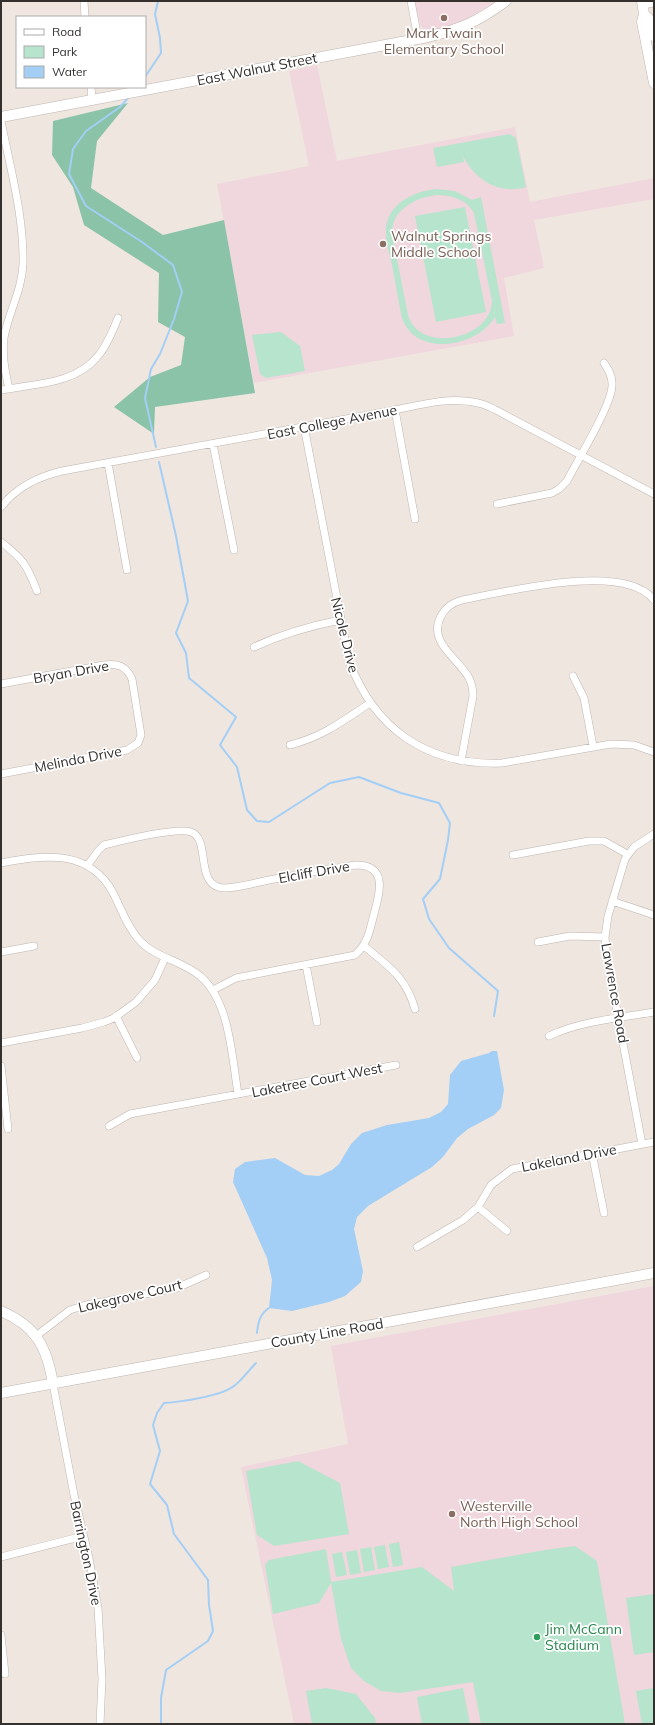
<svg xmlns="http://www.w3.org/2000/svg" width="655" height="1725" viewBox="0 0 655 1725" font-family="Mulish,sans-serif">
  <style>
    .education { fill: #f0d6dd }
    .green { fill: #b6e4cd; fill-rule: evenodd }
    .forest { fill: #8ac3a8 }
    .water { fill: #a3cef5 }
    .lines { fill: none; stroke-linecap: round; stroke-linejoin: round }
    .stream { stroke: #a3cef5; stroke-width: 2 }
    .street-casing { stroke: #bdb5af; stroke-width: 8 }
    .secondary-casing { stroke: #bdb5af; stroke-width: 11 }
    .street { stroke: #fff; stroke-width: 7 }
    .secondary { stroke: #fff; stroke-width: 10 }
    .education-dot { fill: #8d6e63; stroke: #fff; stroke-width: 1.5 }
    .leisure-dot { fill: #2e9e5b; stroke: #fff; stroke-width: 1.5 }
    .labels { text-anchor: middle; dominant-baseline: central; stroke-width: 3.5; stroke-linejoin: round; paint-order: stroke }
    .education-label { font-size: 14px; fill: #785e54; stroke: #fff; text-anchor: start }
    .street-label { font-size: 14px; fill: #33302e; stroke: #fff }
    .leisure-label { font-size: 14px; fill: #27864d; stroke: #fff; text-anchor: start }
  </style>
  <rect width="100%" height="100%" fill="#efe6e0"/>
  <path class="education" d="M 415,1 L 496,1 L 460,23 L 425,32 L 420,24 Z
    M 317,65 L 337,161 L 515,127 L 530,202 L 654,178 L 654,199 L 534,220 L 544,268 L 504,278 L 514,336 L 254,383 L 217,184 L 309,166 L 289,71 Z
    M 654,1286 L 654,1724 L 294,1724 L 241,1467 L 348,1444 L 331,1346 Z"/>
  <path class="green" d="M 510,134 L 516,138 L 526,187 C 499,195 475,180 463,156 L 464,162 L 437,167 L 433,148 Z
    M 436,189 L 455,191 L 472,200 L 481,197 L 505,323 L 497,324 L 495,317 C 476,349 411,358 401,314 C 398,298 395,281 392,265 C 389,253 385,240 386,228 C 388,204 414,191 436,189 ZM 436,195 C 451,195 466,199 474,213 L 492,301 C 491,340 419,354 408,315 L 392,234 C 391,210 415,198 436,195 Z
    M 465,207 L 486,312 L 436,322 L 415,216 Z
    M 281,332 L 300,346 L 305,371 L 266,378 L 260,374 L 252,335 Z
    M 298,1461 L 340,1483 L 349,1534 L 274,1546 L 257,1535 L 246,1471 Z
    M 399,1542 L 403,1565 L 393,1567 L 389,1544 Z
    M 385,1545 L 389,1567 L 378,1569 L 374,1547 Z
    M 575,1546 L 597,1561 L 625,1724 L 481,1724 L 473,1682 L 400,1693 L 381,1691 L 364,1681 L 351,1668 L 341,1639 L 331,1583 L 319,1603 L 273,1614 L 265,1565 L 269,1560 L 326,1549 L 331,1582 L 422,1567 L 454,1591 L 451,1567 L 545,1550 Z
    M 371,1547 L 375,1570 L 364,1572 L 360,1549 Z
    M 357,1550 L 361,1573 L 350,1575 L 346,1552 Z
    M 342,1552 L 347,1575 L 336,1577 L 332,1554 Z
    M 654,1594 L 654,1652 L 634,1655 L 626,1598 Z
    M 326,1688 L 356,1694 L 375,1718 L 376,1724 L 312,1724 L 306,1691 Z
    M 463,1688 L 470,1724 L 422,1724 L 417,1697 Z
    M 654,1688 L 654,1724 L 642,1724 L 636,1691 Z"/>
  <path class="forest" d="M 128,103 L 97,141 L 91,188 L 163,235 L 224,220 L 255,393 L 155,407 L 154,434 L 114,407 L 150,377 L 181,365 L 185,337 L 158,322 L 159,273 L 84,225 L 73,187 L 52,155 L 53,121 Z"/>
  <path class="water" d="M 492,1051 L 497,1051 L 504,1090 L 501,1108 L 494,1115 L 468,1129 L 457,1138 L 443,1157 L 432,1167 L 368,1206 L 357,1217 L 354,1229 L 363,1271 L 361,1282 L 345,1296 L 329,1302 L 292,1311 L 269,1308 L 272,1280 L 267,1258 L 233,1182 L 235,1169 L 245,1162 L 275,1158 L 305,1175 L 319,1176 L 332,1170 L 339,1164 L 351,1144 L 362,1133 L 387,1125 L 429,1118 L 441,1112 L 448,1104 L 450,1075 L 461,1061 L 489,1053 Z"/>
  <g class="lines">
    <path class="stream" d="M 145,77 L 161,53 L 160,38 L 155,14 L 158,1
      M 129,97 L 120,107 L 86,131 L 73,149 L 69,174 L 86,206 L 142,242 L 173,265 L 182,292 L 174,319 L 160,354 L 151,369 L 145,398 L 156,447
      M 159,462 L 176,536 L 188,601 L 176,633 L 186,653 L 189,678 L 236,717 L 220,745 L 237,767 L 247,810 L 257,821 L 269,822 L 330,783 L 359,777 L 401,793 L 439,803 L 450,823 L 448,840 L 440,879 L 423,899 L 429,919 L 449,948 L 498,991 L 494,1016
      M 257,1333 C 258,1322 260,1314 269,1308
      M 161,1724 L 161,1698 L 166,1670 L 208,1641 L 213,1631 L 209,1605 L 208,1580 L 174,1534 L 167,1505 L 150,1484 L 160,1451 L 153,1425 L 157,1413 L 164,1403 C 181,1402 221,1396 234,1386 C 242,1380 249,1370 256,1363"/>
    <defs>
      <path id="street" d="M 84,1 L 85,17
        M 411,1 L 418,39
        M 643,5 L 654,3
        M 91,87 L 92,100
        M 1,121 C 10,167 24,216 23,264 C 22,291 8,313 4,338 C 2,356 5,371 9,389
        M 1,390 C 34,384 76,384 98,356 C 107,346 113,330 118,318
        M 395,410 L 415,519
        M 304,426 L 349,661 C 375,730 428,766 502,763 L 611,744 L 634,745 L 654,752
        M 213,444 L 234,550
        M 108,463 L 127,570
        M 497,504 L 552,493 L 559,489 L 567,481 C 577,461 614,402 612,383 C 612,375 608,369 604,363
        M 1,507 C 17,487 37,477 62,471 L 395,410 C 420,405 448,397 473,402 C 480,403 488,406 494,409 L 654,494
        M 1,542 C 23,559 27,565 37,591
        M 254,647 C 282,634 310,626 340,620
        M 573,676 L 584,698 L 593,746
        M 1,684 L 104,665 C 118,663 126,666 132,679 L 141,735 L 138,743 L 127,750 L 1,774
        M 290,745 C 322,737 343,721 370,703
        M 461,761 L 473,696 C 473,690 472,684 469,678 C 458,658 427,642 441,616 C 446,607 452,603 462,600 C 505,592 624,561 654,600
        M 513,855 L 589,841 L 604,841 L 627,854
        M 1,863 C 39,856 83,848 109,886 C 120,903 125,925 140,941 C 156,958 183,961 200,976 C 230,1001 232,1058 238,1094
        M 87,866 L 98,851 L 104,845 C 120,841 177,827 191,832 C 210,839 196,879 218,887 C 229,891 257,882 269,880 C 298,875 327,869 356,865 C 388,865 380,893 374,914 C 370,929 368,944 355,955 L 236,978 L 213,990
        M 612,901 L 654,915
        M 538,942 L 570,936 L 605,937
        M 364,946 C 388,966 406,977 415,1009
        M 1,952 L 34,946
        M 306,965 L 317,1022
        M 116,1016 L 137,1058
        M 549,1036 C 581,1021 619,1018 654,1012
        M 1,1043 L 82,1028 L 104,1022 L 114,1018 L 136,1002 L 155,980 L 165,958
        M 1,1066 L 8,1129
        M 109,1126 L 130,1114 L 396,1065
        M 642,1144 L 607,958 L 605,937 L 608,916 L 625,859 L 634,847 L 654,834
        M 592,1153 L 604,1213
        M 478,1207 L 507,1231
        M 417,1247 L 463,1220 L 478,1207 L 491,1185 L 512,1169 L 654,1142
        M 36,1336 L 70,1310 L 86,1305 L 177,1288 L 206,1275
        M 53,1384 L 74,1495 L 89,1558 L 98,1608 L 102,1679 L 100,1724
        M 1,1557 L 83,1536
        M 1,1635 L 5,1674"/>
      <path id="secondary" d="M 642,1 L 644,14 L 642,22 L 654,83
        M 644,14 L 651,21 L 654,36
        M 1,117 L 428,37 C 463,28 477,22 506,1
        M 1,1311 C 36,1326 47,1347 53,1384
        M 1,1393 L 654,1273"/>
    </defs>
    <use href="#street" class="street-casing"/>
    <use href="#secondary" class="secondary-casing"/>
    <use href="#street" class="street"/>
    <use href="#secondary" class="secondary"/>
  </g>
  <g class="education-dot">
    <circle cx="444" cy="18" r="4"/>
    <circle cx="383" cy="244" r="4"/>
    <circle cx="452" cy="1514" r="4"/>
  </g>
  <circle class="leisure-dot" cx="537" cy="1637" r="4"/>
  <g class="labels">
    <g class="education-label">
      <text x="444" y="33" text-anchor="middle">Mark Twain<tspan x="444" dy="16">Elementary School</tspan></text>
      <text x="391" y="236">Walnut Springs<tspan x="391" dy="16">Middle School</tspan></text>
      <text x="460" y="1506">Westerville<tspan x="460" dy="16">North High School</tspan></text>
    </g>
    <g class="street-label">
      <text transform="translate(257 69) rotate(-11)">East Walnut Street</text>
      <text transform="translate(332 422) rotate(-11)">East College Avenue</text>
      <text transform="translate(345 635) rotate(76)">Nicole Drive</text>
      <text transform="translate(71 672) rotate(-10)">Bryan Drive</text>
      <text transform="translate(78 759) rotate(-11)">Melinda Drive</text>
      <text transform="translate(314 872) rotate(-10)">Elcliff Drive</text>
      <text transform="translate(615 993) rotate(80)">Lawrence Road</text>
      <text transform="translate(317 1080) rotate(-11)">Laketree Court West</text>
      <text transform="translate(569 1158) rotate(-11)">Lakeland Drive</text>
      <text transform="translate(130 1296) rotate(-13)">Lakegrove Court</text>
      <text transform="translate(327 1333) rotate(-10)">County Line Road</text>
      <text transform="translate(86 1553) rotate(78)">Barrington Drive</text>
    </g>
    <g class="leisure-label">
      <text x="545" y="1629">Jim McCann<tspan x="545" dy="16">Stadium</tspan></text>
    </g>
  </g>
  <rect width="655" height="1725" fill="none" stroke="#33302e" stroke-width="4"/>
  <rect x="16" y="16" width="130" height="72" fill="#ffffff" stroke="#adacab"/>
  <rect x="24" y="29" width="20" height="6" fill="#ffffff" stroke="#adacab"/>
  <text x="52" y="36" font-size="12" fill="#33302e">Road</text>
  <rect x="24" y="46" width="20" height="12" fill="#b6e4cd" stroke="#adacab"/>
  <text x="52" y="56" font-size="12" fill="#33302e">Park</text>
  <rect x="24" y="66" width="20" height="12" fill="#a3cef5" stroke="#adacab"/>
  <text x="52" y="76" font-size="12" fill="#33302e">Water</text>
</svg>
